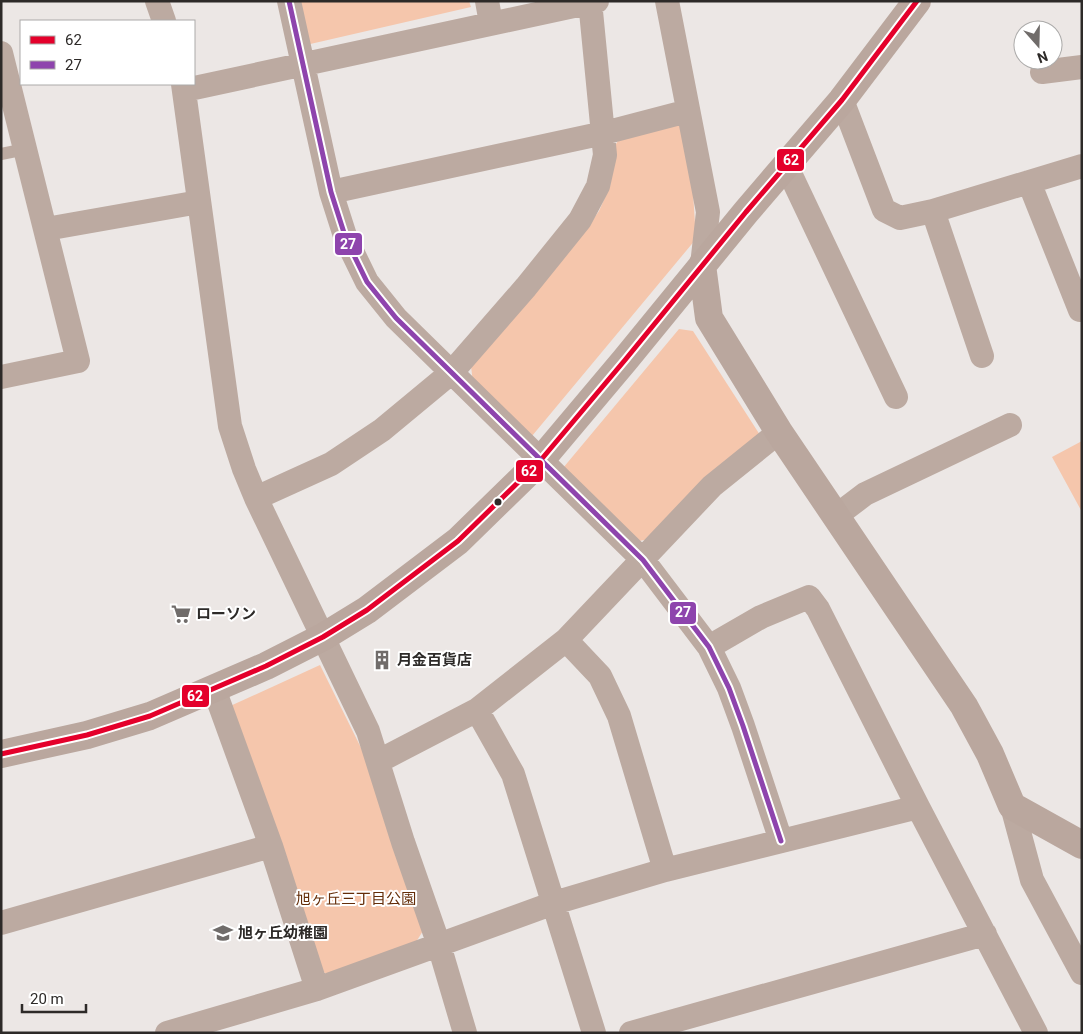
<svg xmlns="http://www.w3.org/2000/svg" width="1083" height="1034" viewBox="0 0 1083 1034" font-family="Roboto,'Noto Sans JP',sans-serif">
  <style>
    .green { fill: #f5c6ac }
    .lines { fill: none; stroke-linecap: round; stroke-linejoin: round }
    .lane { stroke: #bcaaa1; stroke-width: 12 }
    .street { stroke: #bcaaa1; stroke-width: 24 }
    .secondary { stroke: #baa79e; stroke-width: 28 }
    .bus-1-casing { stroke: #fff; stroke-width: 9 }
    .bus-2-casing { stroke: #fff; stroke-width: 9 }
    .bus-1 { stroke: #e4002b; stroke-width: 5 }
    .bus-2 { stroke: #8e44ad; stroke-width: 5 }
    .bus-dot { fill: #2d2a28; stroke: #fff; stroke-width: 2 }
    .labels { text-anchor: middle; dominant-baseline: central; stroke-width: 4; stroke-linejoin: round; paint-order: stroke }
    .poi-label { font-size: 15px; font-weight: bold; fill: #2d2a28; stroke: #fff; text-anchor: start }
    .park-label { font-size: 15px; fill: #642d08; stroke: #fff }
    .line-badge { stroke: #fff; stroke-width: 2 }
    .badge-label { font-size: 14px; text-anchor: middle; font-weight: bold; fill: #fff }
  </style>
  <rect width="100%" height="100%" fill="#ece7e5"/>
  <path class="green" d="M 295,1 L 469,1 L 471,7 L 306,45 Z
    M 680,119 L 692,177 L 696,239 L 532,436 L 473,383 L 471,366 L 579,239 L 599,211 L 610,186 L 616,144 L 622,134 Z
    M 679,329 L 693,331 L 760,435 L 650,539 L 633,542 L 563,468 Z
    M 1082,441 L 1082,512 L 1052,457 Z
    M 320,665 L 370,766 L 426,926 L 416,942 L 328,975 L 316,967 L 228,707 Z"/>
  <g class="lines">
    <path class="lane" d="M 1,154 L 26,149"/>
    <path class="street" d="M 157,1 L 164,21
      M 289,1 L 331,192 L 346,239 L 367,282 L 396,318 L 643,560 L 709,647 L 729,688 L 743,726 L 781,841
      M 487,1 L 491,23
      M 667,1 L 708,212 L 702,265
      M 1,53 L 78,361 L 1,377
      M 1042,72 L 1082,67
      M 183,84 L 230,426 L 244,469 L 256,498 L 368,731 L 403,842 L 439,945 L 465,1033
      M 185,90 L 597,1
      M 842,100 L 884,210 L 900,218 L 933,211 L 1082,166
      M 786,165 L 896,397
      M 1029,182 L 1080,310
      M 331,192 L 604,133 L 688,111
      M 933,211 L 982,356
      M 46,229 L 199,202
      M 256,498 L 331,464 L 382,430 L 452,372 L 526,287 L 580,220 L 598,186 L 605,155 L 590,1
      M 836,516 L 865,494 L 1010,425
      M 566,640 L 600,676 L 619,716 L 665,870
      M 709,647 L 761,617 L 809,597 L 818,609 L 918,807 L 1036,1033
      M 214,689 L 271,846 L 317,989
      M 477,710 L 513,774 L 594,1033
      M 379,761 L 477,710 L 566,640 L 712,486 L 779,432
      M 1012,806 L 1032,880 L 1082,973
      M 1,923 L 271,846
      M 167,1033 L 317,989 L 554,903 L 665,870 L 918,807
      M 631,1033 L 985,934"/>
    <path class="secondary" d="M 702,265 L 709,318 L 779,432 L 964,706 L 990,754 L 1012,806 L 1082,845
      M 1,754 L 87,735 L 150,716 L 266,666 L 323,637 L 367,610 L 458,541 L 540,461 L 625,360 L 746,212 L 842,100 L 917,1"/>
    <defs>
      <path id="bus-1" d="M 1,754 L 87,735 L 150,716 L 266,666 L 323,637 L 367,610 L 458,541 L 540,461 L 625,360 L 746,212 L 842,100 L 917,1"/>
      <path id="bus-2" d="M 289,1 L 331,192 L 346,239 L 367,282 L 396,318 L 643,560 L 709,647 L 729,688 L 743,726 L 781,841"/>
    </defs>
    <use href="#bus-1" class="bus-1-casing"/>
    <use href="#bus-2" class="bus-2-casing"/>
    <use href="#bus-1" class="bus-1"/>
    <use href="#bus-2" class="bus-2"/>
  </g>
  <defs>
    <symbol id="supermarket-bare" viewBox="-9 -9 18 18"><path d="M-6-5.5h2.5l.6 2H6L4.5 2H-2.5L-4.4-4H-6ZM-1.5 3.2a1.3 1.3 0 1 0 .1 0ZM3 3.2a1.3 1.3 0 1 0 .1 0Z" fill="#706c6a" stroke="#fff" stroke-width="2.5" paint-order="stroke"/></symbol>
    <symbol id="building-bare" viewBox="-9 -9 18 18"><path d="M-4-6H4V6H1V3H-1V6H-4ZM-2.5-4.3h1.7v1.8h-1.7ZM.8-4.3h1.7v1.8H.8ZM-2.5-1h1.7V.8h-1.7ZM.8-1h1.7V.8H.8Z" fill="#706c6a" stroke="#fff" stroke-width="2.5" paint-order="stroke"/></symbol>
    <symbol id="school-bare" viewBox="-9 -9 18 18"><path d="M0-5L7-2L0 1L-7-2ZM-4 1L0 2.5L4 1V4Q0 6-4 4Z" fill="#706c6a" stroke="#fff" stroke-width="2.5" paint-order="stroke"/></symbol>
  </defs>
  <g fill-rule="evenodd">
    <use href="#supermarket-bare" x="167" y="600" width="28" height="28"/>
    <use href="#building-bare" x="368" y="646" width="28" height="28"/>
    <use href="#school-bare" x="209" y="919" width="28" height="28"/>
  </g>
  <circle class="bus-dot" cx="498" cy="502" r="4.5"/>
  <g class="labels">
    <g class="poi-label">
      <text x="196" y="614">ローソン</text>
      <text x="397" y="660">月金百貨店</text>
      <text x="238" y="933">旭ヶ丘幼稚園</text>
    </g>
    <g class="park-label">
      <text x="356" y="899">旭ヶ丘三丁目公園</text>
    </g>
  </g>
  <g class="line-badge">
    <rect x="776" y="148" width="29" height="24" rx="5" fill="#e4002b"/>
    <rect x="334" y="232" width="29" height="24" rx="5" fill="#8e44ad"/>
    <rect x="515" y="459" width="29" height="24" rx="5" fill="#e4002b"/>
    <rect x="669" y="601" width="28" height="24" rx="5" fill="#8e44ad"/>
    <rect x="181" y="684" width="29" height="24" rx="5" fill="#e4002b"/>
  </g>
  <g class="badge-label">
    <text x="791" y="165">62</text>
    <text x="348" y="249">27</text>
    <text x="529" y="476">62</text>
    <text x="683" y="617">27</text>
    <text x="195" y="701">62</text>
  </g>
  <rect width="1083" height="1034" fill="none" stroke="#2d2a28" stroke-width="5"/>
  <rect x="20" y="20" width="175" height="65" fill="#ffffff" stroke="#abaaa9"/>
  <rect x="30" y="36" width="25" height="8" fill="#e4002b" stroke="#abaaa9"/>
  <text x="65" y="45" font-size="15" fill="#2d2a28">62</text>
  <rect x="30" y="61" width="25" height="8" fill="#8e44ad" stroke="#abaaa9"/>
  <text x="65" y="70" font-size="15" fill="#2d2a28">27</text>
  <g transform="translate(1038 45) rotate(160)"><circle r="24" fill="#ffffff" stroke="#abaaa9"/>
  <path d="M0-4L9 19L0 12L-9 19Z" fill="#706c6a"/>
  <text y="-8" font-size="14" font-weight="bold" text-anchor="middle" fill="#2d2a28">N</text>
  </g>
  <path d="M22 1004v8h64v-8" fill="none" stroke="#2d2a28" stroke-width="2.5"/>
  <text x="30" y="1004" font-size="15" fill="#2d2a28" stroke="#ffffff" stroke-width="4" paint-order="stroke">20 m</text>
</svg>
